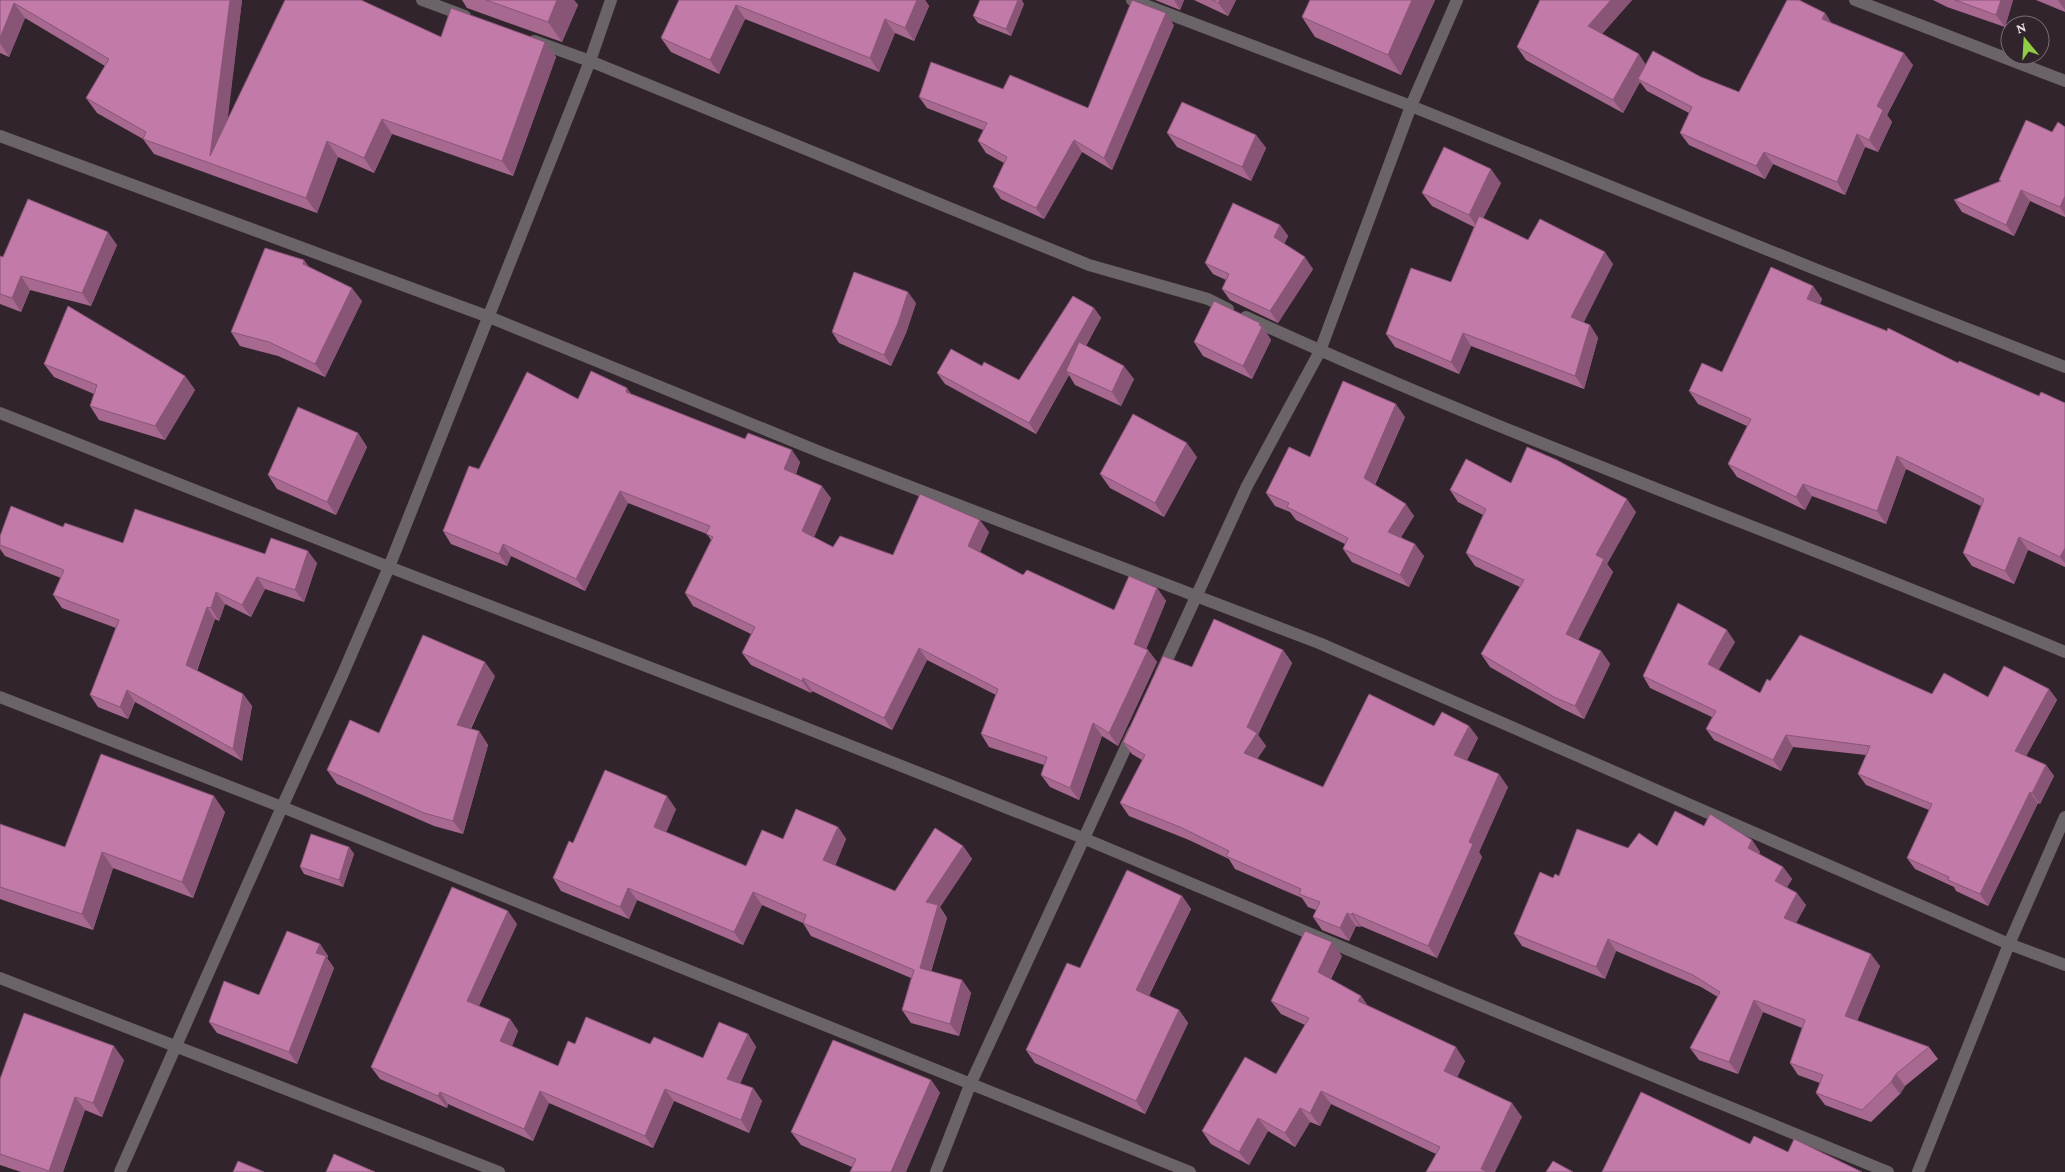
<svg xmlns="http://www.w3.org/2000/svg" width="2065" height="1172" viewBox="0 0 2065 1172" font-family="'Crimson Pro',serif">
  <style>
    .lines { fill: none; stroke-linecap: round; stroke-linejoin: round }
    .minor { stroke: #6a6367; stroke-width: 12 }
    .wall { fill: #a76990 }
    .shaded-wall { fill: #885576 }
    .building { fill: #c27aa8; stroke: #885576 }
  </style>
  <rect width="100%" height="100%" fill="#32242d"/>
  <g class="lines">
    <path class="minor" d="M 422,0 L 465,16
      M 1132,0 L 1411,106 L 1820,271 L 2065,367
      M 1855,0 L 2065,81
      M 534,41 L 590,61 L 1089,265 L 1208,299 L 1228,309
      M 0,136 L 489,317 L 825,454 L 1319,643 L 2009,944 L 2065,965
      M 1246,317 C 1514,440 1793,538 2065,652
      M 0,413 L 389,567 L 768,713 L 1083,838 L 1451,993 L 1888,1172
      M 1161,673 L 1247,486 L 1320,351 L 1411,106 L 1457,0
      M 0,697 L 282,807 L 1190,1172
      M 0,978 L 499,1172
      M 120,1172 L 282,807 L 341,678 L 389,567 L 590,61 L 611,0
      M 936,1172 L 970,1085 L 1133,732
      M 1918,1172 L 2009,944 L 2065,817"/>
  </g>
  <path class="wall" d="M 0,0 L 242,0 L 227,121 L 441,37 L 545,42 L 556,57 L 513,176 L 392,134 L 374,173 L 338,157 L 317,213 L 154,154 L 143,139 L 97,113 L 86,98 L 105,66 L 25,18 L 9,57 L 0,53 Z
    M 462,0 L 574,0 L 578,5 L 562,42 L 467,8 Z
    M 679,0 L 925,0 L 929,6 L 914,41 L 895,33 L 879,72 L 745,19 L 719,74 L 671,52 L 661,38 Z
    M 1155,0 L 1184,0 L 1180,10 Z
    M 1194,0 L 1236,0 L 1228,16 Z
    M 1310,0 L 1435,0 L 1401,75 L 1315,37 L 1302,17 Z
    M 1540,0 L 1632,0 L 1602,34 L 1646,64 L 1701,77 L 1739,92 L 1825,13 L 1832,24 L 1913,65 L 1887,115 L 1892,122 L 1878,152 L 1865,147 L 1845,195 L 1773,164 L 1765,179 L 1689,145 L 1680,133 L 1689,113 L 1647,91 L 1640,82 L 1623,113 L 1526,60 L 1517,47 Z
    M 1933,0 L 2013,0 L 2005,27 L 1947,7 Z
    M 2036,0 L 2065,0 L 2065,12 Z
    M 1024,4 L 1011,36 L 978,23 L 973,16 Z
    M 1174,25 L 1112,170 L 1082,152 L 1044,219 L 1001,199 L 993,187 L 1004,163 L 986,153 L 978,141 L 983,130 L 927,108 L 919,97 L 1003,89 L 1088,108 Z
    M 2065,127 L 2065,217 L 2030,201 L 2014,236 L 1962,212 L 1954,200 L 2000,181 L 2052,132 Z
    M 1167,133 L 1256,135 L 1266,148 L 1251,181 L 1177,147 Z
    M 1501,183 L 1483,218 L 1528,240 L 1613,264 L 1583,323 L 1590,325 L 1598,338 L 1584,389 L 1471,346 L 1459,374 L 1395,347 L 1386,334 L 1451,282 L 1474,227 L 1432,206 L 1422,193 Z
    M 1280,225 L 1288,236 L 1284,244 L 1313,269 L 1278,323 L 1230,300 L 1222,289 L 1226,280 L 1213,274 L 1205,263 Z
    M 117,245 L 91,306 L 30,290 L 21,312 L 0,304 L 0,256 L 3,257 Z
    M 310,267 L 362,301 L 325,377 L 278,356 L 240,346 L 231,332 Z
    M 1813,286 L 1822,299 L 1820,304 L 1958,363 L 2039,396 L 2065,403 L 2065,567 L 2028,550 L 2014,584 L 1972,566 L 1963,553 L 1981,506 L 1906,469 L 1886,524 L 1812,496 L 1805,510 L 1737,477 L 1728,464 L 1747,426 L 1698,404 L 1689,391 L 1722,372 Z
    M 916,303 L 906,333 L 891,366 L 839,343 L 832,332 Z
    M 1094,308 L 1101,318 L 1086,346 L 1134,379 L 1121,406 L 1075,385 L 1069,375 L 1036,434 L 945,384 L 937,373 L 982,366 L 1019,380 Z
    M 1260,323 L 1271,340 L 1252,379 L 1203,356 L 1194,342 Z
    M 44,364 L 185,376 L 195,390 L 165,440 L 99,420 L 90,406 L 94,394 L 54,377 Z
    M 632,394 L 800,462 L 796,474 L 831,498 L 814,537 L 833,547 L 893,555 L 989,532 L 980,552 L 1023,575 L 1114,610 L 1157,588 L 1166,601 L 1146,649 L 1148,650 L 1157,662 L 1118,746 L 1102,736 L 1079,800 L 1050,787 L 1041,775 L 1044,765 L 989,747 L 981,734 L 996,695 L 927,660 L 892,730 L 812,691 L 811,693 L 751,665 L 742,653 L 751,634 L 693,606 L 685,593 L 711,540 L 707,534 L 628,503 L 585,591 L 511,556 L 507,566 L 451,544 L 443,531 L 479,469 L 578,399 Z
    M 1405,417 L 1375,485 L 1414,516 L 1401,537 L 1424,556 L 1409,587 L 1352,562 L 1343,549 L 1345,544 L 1296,520 L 1290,512 L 1275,506 L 1266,493 L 1310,457 Z
    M 358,433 L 367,447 L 336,515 L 277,489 L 268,475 Z
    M 1197,457 L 1164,517 L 1110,488 L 1100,474 Z
    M 1511,483 L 1636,512 L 1607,564 L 1613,572 L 1578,640 L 1601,651 L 1610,664 L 1584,719 L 1563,709 L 1490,667 L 1481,654 L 1520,587 L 1475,566 L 1466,553 L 1483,515 L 1458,502 L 1450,490 Z
    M 63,527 L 123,543 L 265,554 L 317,563 L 304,602 L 265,589 L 251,617 L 225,604 L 219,621 L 215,619 L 197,671 L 243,694 L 252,706 L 242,761 L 135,702 L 128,719 L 98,707 L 90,695 L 116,628 L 62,608 L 53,595 L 61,578 L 5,556 L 0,549 L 0,536 Z
    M 1735,642 L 1718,670 L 1760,693 L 1770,681 L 1932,694 L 1988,697 L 2049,689 L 2057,700 L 2026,756 L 2046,765 L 2054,776 L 2040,804 L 2038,803 L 1988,906 L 1956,891 L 1954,887 L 1915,869 L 1907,858 L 1929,810 L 1866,785 L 1858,774 L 1866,755 L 1793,747 L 1781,771 L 1714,740 L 1706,729 L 1712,717 L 1650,688 L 1643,676 Z
    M 1283,650 L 1292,663 L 1258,735 L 1266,746 L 1257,759 L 1323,787 L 1434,726 L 1469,726 L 1478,738 L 1467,760 L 1508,787 L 1479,852 L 1482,857 L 1437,958 L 1361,926 L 1360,927 L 1356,926 L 1349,941 L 1322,930 L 1313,917 L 1316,910 L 1308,907 L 1302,898 L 1235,869 L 1229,859 L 1189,840 L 1129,816 L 1120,803 L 1142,760 L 1132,754 L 1123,742 L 1192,667 Z
    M 495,676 L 471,729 L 479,731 L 488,745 L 463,834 L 434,826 L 337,784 L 327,770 L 379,733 Z
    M 676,809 L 666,832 L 746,866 L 783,839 L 838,827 L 846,839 L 835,866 L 895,891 L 963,846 L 972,859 L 940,907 L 947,918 L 931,972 L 962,980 L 971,993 L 959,1036 L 911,1023 L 902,1010 L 911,978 L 811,936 L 803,923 L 762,905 L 743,945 L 637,900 L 629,919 L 561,891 L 553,878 L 573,843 Z
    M 225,812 L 193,898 L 113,868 L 93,930 L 23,907 L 0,899 L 0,824 L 65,847 Z
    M 1704,826 L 1752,840 L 1760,852 L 1759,854 L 1783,867 L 1792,879 L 1787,887 L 1806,905 L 1796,923 L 1880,966 L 1857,1021 L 1929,1047 L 1938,1059 L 1905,1086 L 1900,1094 L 1871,1122 L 1825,1105 L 1816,1093 L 1820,1083 L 1798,1075 L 1790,1063 L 1802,1028 L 1763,1012 L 1738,1074 L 1699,1060 L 1690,1048 L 1718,997 L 1701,987 L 1616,951 L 1605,979 L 1522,946 L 1514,934 L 1553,878 L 1628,848 L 1657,846 Z
    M 349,847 L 354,854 L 343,887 L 304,874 L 300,867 Z
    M 1182,896 L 1191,909 L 1149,996 L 1179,1010 L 1188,1023 L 1145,1114 L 1035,1063 L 1026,1050 L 1080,968 Z
    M 517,924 L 479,1006 L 510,1019 L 518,1031 L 512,1046 L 558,1066 L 575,1044 L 650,1044 L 703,1058 L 748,1034 L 756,1047 L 740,1084 L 753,1088 L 762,1101 L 749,1133 L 674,1101 L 653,1148 L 549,1103 L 533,1141 L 448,1104 L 447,1108 L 380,1079 L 371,1067 Z
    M 320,944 L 328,956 L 327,958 L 334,968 L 297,1064 L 217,1033 L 209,1022 L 259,995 Z
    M 1342,956 L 1331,979 L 1361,996 L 1368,1006 L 1465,1061 L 1457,1077 L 1522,1117 L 1436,1154 L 1331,1104 L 1320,1126 L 1310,1122 L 1295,1147 L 1268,1131 L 1249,1165 L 1211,1144 L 1202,1131 L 1276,1074 L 1305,1025 L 1281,1014 L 1271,1001 Z
    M 124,1060 L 102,1117 L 85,1110 L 63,1172 L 21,1172 L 0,1165 L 0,1079 Z
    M 931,1080 L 940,1093 L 852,1167 L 801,1145 L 791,1132 Z"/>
  <path class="shaded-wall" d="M 230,0 L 242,0 L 222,167 L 210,156 Z
    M 557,0 L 574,0 L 578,5 L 562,42 L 548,22 Z
    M 917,0 L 925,0 L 929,6 L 914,41 L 905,28 Z
    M 1018,0 L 1022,0 L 1024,4 L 1011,36 L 1006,29 Z
    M 1174,0 L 1184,0 L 1180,10 Z
    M 1220,0 L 1236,0 L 1228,16 L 1218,3 Z
    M 1412,0 L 1435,0 L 1401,75 L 1388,55 Z
    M 1611,0 L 1632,0 L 1597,39 L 1588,26 Z
    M 2001,0 L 2013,0 L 2005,27 L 1996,15 Z
    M 2058,0 L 2065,0 L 2065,10 Z
    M 14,3 L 25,18 L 9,57 L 0,43 L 0,38 Z
    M 736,5 L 745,19 L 719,74 L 710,60 Z
    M 1166,13 L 1174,25 L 1112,170 L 1104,158 Z
    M 1825,13 L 1833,26 L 1822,19 Z
    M 885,19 L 895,33 L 879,72 L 870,58 Z
    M 545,42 L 556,57 L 513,176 L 502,161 Z
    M 1904,53 L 1913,65 L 1887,115 L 1892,122 L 1878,152 L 1869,140 L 1877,106 Z
    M 1639,54 L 1648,68 L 1638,79 L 1640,82 L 1623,113 L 1613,100 Z
    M 382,119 L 392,134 L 374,173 L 364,158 Z
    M 1857,134 L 1865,147 L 1845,195 L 1837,182 Z
    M 1256,135 L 1266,148 L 1251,181 L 1242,167 Z
    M 1074,140 L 1082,152 L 1044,219 L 1036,208 Z
    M 327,141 L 338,157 L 317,213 L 306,198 Z
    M 1764,152 L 1773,164 L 1765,179 L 1756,166 Z
    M 1491,169 L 1501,183 L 1478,229 L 1469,215 Z
    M 2021,190 L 2030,201 L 2014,236 L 2006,225 Z
    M 2065,196 L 2065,215 L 2060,207 Z
    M 1280,225 L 1288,236 L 1282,249 L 1274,237 Z
    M 108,232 L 117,245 L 91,306 L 82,293 Z
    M 1605,252 L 1613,264 L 1580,330 L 1571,317 Z
    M 1305,257 L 1313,269 L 1278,323 L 1270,311 Z
    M 304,260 L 314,273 L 303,264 Z
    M 21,276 L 30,290 L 21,312 L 12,298 Z
    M 1813,286 L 1822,299 L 1816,312 L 1807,299 Z
    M 352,288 L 362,301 L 325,377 L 315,364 Z
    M 908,292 L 916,303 L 906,333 L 891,366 L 884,355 Z
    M 1094,308 L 1101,318 L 1070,373 L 1066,371 L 1069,375 L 1036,434 L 1029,423 Z
    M 1260,323 L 1271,340 L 1252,379 L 1243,366 Z
    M 1590,325 L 1598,338 L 1584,389 L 1575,376 Z
    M 1463,333 L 1471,346 L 1459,374 L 1451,362 Z
    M 1124,366 L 1134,379 L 1121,406 L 1112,392 Z
    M 185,376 L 195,390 L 165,440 L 155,426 Z
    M 627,388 L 636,400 L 626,392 Z
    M 1396,404 L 1405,417 L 1372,490 L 1364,478 Z
    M 358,433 L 367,447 L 336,515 L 327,502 Z
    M 1187,443 L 1197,457 L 1164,517 L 1155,503 Z
    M 792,450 L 800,462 L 793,482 L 784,469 Z
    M 1897,456 L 1906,469 L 1886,524 L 1877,511 Z
    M 1803,484 L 1812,496 L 1805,510 L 1796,497 Z
    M 822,486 L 831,498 L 811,544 L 802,531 Z
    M 620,491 L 628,503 L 585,591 L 576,579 Z
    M 1627,499 L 1636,512 L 1607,564 L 1613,572 L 1575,647 L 1566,634 L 1596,555 Z
    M 1406,504 L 1414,516 L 1397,544 L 1388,532 Z
    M 980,520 L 989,532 L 977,559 L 968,546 Z
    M 2019,537 L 2028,550 L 2014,584 L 2005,571 Z
    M 503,544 L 511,556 L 507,566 L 499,554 Z
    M 1415,544 L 1424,556 L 1409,587 L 1400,575 Z
    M 2065,548 L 2065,563 L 2060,557 Z
    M 308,551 L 317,563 L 304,602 L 295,590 Z
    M 257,577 L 265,589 L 251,617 L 242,605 Z
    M 1157,588 L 1166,601 L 1143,657 L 1134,644 Z
    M 216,592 L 225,604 L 219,621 L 211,608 Z
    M 207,607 L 215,619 L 194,677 L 186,665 Z
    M 1727,630 L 1735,642 L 1716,675 L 1708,664 Z
    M 919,648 L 927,660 L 892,730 L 884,718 Z
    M 1148,650 L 1157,662 L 1118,746 L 1109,733 Z
    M 1283,650 L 1292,663 L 1258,735 L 1266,746 L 1253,765 L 1244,753 L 1247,727 Z
    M 1601,651 L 1610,664 L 1584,719 L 1575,706 Z
    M 485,662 L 495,676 L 466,738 L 457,725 Z
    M 803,678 L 812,691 L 811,693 L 802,681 Z
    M 2049,689 L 2057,700 L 2023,762 L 2015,751 Z
    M 127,690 L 135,702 L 128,719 L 120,707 Z
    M 243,694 L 252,706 L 242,761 L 233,749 Z
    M 1093,723 L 1102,736 L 1079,800 L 1070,788 Z
    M 1469,726 L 1478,738 L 1463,768 L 1454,755 Z
    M 479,731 L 488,745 L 463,834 L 453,821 Z
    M 1786,735 L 1793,747 L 1781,771 L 1773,760 Z
    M 2046,765 L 2054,776 L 2040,804 L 2032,793 Z
    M 1499,774 L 1508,787 L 1479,852 L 1482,857 L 1437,958 L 1428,946 L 1469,842 Z
    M 2030,792 L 2038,803 L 1988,906 L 1980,894 Z
    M 214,796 L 225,812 L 193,898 L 182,882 Z
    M 667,796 L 676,809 L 663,840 L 654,827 Z
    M 838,827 L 846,839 L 832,873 L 823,860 Z
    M 1752,840 L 1760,852 L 1756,860 L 1748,848 Z
    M 963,846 L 972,859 L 940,907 L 947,918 L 928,981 L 920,968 L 926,902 Z
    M 349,847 L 354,854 L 343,887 L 339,880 Z
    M 102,852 L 113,868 L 93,930 L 82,914 Z
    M 1783,867 L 1792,879 L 1783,893 L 1775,881 Z
    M 628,888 L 637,900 L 629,919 L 620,907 Z
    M 753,892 L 762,905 L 743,945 L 734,932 Z
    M 1797,893 L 1806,905 L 1792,930 L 1784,918 Z
    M 1182,896 L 1191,909 L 1145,1003 L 1136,990 Z
    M 508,911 L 517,924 L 475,1014 L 467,1001 Z
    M 1347,913 L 1356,926 L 1349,941 L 1340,928 Z
    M 1352,913 L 1361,926 L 1360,927 L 1352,915 Z
    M 1608,939 L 1616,951 L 1605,979 L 1596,967 Z
    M 1332,942 L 1342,956 L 1327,985 L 1318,972 Z
    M 320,944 L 328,956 L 327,958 L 334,968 L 297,1064 L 289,1052 L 316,953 Z
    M 1871,954 L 1880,966 L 1854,1029 L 1845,1016 Z
    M 962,980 L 971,993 L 959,1036 L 950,1024 Z
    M 1361,996 L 1370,1009 L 1358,1001 Z
    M 1754,1000 L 1763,1012 L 1738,1074 L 1729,1062 Z
    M 1179,1010 L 1188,1023 L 1145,1114 L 1136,1101 Z
    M 510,1019 L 518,1031 L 509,1053 L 500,1041 Z
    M 748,1034 L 756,1047 L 736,1092 L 727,1079 Z
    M 114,1046 L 124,1060 L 102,1117 L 93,1103 Z
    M 1456,1047 L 1465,1061 L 1454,1084 L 1444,1071 Z
    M 1896,1074 L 1905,1086 L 1900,1094 L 1891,1082 Z
    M 931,1080 L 940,1093 L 906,1172 L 891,1172 Z
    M 753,1088 L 762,1101 L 749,1133 L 741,1120 Z
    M 665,1089 L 674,1101 L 653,1148 L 645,1136 Z
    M 540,1091 L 549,1103 L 533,1141 L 524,1129 Z
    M 1321,1091 L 1331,1104 L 1320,1126 L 1310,1113 Z
    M 440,1092 L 448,1104 L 447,1108 L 438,1096 Z
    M 75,1097 L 85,1110 L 63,1172 L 50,1172 L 49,1171 Z
    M 1512,1103 L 1522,1117 L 1495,1172 L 1483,1172 L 1481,1169 Z
    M 1300,1108 L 1310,1122 L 1295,1147 L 1285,1133 Z
    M 1258,1118 L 1268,1131 L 1249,1165 L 1239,1152 Z"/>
  <path class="building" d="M 0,0 L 230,0 L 210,156 L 285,0 L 361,0 L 441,37 L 451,8 L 545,42 L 502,161 L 382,119 L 364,158 L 327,141 L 306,198 L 143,139 L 146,132 L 86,98 L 109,59 L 14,3 L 0,38 Z
    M 486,0 L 557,0 L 548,22 Z
    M 679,0 L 917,0 L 905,28 L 885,19 L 870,58 L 736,5 L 710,60 L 661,38 Z
    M 980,0 L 1018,0 L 1006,29 L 973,16 Z
    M 1132,0 L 1166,13 L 1104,158 L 1074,140 L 1036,208 L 993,187 L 1007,157 L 978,141 L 987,123 L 919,97 L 931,62 L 1003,89 L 1010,75 L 1088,108 Z
    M 1212,0 L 1220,0 L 1218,3 Z
    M 1310,0 L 1412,0 L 1388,55 L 1302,17 Z
    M 1540,0 L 1611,0 L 1588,26 L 1639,54 L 1613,100 L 1517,47 Z
    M 1787,0 L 1799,0 L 1825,13 L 1822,19 L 1904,53 L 1877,106 L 1883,110 L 1869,140 L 1857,134 L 1837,182 L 1764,152 L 1756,166 L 1680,133 L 1692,107 L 1638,79 L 1653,51 L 1701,77 L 1739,92 Z
    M 1955,0 L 2001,0 L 1996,15 Z
    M 1182,102 L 1256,135 L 1242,167 L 1167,133 Z
    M 2026,120 L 2052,132 L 2058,122 L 2065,127 L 2065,196 L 2060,207 L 2021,190 L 2006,225 L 1954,200 L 2001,181 L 1999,180 Z
    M 1444,147 L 1491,169 L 1469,215 L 1422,193 Z
    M 28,199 L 108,232 L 82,293 L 21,276 L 12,298 L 0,294 L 0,256 L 3,257 Z
    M 1233,203 L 1280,225 L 1274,237 L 1305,257 L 1270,311 L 1222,289 L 1229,274 L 1205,263 Z
    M 1479,216 L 1528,240 L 1540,219 L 1605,252 L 1571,317 L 1590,325 L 1575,376 L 1463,333 L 1451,362 L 1386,334 L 1411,268 L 1451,282 Z
    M 265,248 L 304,260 L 303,264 L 352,288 L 315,364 L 269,342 L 231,332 Z
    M 1771,267 L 1813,286 L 1807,299 L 1887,331 L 1888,328 L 1958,363 L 1959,361 L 2039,396 L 2041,392 L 2065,403 L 2065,548 L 2060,557 L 2019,537 L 2005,571 L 1963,553 L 1984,499 L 1897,456 L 1877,511 L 1803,484 L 1796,497 L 1728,464 L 1751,419 L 1689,391 L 1702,363 L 1722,372 Z
    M 854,272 L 908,292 L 898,323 L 884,355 L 832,332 Z
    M 1073,296 L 1094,308 L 1029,423 L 937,373 L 951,349 L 982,366 L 984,362 L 1019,380 Z
    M 1214,301 L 1260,323 L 1259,325 L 1262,327 L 1243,366 L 1194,342 Z
    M 68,306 L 185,376 L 155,426 L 90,406 L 97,385 L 44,364 Z
    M 1079,342 L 1124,366 L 1112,392 L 1066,371 Z
    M 591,371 L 627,388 L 626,392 L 745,439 L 748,433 L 792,450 L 784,469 L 822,486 L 802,531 L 833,547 L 840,536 L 893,555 L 920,494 L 980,520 L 968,546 L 1023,575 L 1027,570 L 1114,610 L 1129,576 L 1157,588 L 1134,644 L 1148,650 L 1109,733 L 1093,723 L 1070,788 L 1041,775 L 1047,757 L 981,734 L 998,689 L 919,648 L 884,718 L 803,678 L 802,681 L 742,653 L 755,627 L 685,593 L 713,537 L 706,534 L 710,526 L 620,491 L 576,579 L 503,544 L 499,554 L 443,531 L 469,466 L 479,469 L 527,372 L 578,399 Z
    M 1343,381 L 1396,404 L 1364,478 L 1406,504 L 1388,532 L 1415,544 L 1400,575 L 1343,549 L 1348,538 L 1287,507 L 1289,503 L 1266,493 L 1289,447 L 1310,457 Z
    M 298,407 L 358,433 L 327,502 L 268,475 Z
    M 1133,414 L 1187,443 L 1155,503 L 1100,474 Z
    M 1527,447 L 1557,460 L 1627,499 L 1596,555 L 1604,559 L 1566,634 L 1601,651 L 1575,706 L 1554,697 L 1481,654 L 1524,580 L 1466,553 L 1486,509 L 1450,490 L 1466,459 L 1511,483 Z
    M 11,506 L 63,527 L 65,523 L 123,543 L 135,509 L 265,554 L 271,538 L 308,551 L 295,590 L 257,577 L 242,605 L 216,592 L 211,608 L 207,607 L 186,665 L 243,694 L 233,749 L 127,690 L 120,707 L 90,695 L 119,620 L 53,595 L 64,570 L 0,545 L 0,536 Z
    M 1678,603 L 1727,630 L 1708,664 L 1760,693 L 1767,679 L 1770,681 L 1800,635 L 1932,694 L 1944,673 L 1988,697 L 2004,666 L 2049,689 L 2015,751 L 2046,765 L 2032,793 L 2030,792 L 1980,894 L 1948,880 L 1949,877 L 1907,858 L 1932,804 L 1858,774 L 1870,746 L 1786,735 L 1773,760 L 1706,729 L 1716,711 L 1643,676 Z
    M 1214,619 L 1283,650 L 1247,727 L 1257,733 L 1244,753 L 1323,787 L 1369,694 L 1434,726 L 1442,712 L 1469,726 L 1454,755 L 1499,774 L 1469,842 L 1473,844 L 1428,946 L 1352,913 L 1352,915 L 1347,913 L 1340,928 L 1313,917 L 1320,902 L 1299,894 L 1301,889 L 1226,856 L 1229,851 L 1180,827 L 1120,803 L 1145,755 L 1123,742 L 1163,656 L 1192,667 Z
    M 423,635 L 485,662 L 457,725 L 479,731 L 453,821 L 424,813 L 327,770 L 350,720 L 379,733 Z
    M 101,754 L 214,796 L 182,882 L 102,852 L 82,914 L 0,887 L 0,824 L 65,847 Z
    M 605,770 L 667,796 L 654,827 L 746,866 L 762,830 L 783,839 L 796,809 L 838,827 L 823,860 L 895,891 L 935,828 L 963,846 L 926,902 L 938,905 L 920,968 L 962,980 L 950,1024 L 902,1010 L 914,970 L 803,923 L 806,915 L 753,892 L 734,932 L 628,888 L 620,907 L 553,878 L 569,841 L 573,843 Z
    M 1675,811 L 1704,826 L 1710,814 L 1752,840 L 1748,848 L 1783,867 L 1775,881 L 1797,893 L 1784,918 L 1871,954 L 1845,1016 L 1929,1047 L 1896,1074 L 1891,1082 L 1862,1110 L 1816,1093 L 1823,1075 L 1790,1063 L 1805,1020 L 1754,1000 L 1729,1062 L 1690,1048 L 1720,992 L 1693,975 L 1608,939 L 1596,967 L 1514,934 L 1540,872 L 1553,878 L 1555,874 L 1559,876 L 1577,829 L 1628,848 L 1639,833 L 1657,846 Z
    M 311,834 L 349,847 L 339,880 L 300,867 Z
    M 1127,870 L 1182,896 L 1136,990 L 1179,1010 L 1136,1101 L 1026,1050 L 1067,963 L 1080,968 Z
    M 452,887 L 508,911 L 467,1001 L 510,1019 L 500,1041 L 558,1066 L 568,1041 L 575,1044 L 586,1017 L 650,1044 L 654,1037 L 703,1058 L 719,1022 L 748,1034 L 727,1079 L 753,1088 L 741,1120 L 665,1089 L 645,1136 L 540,1091 L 524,1129 L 440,1092 L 438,1096 L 371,1067 Z
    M 287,931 L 320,944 L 316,953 L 326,956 L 289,1052 L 209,1022 L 224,981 L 259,995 Z
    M 1305,931 L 1332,942 L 1318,972 L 1361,996 L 1358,1001 L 1456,1047 L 1444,1071 L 1512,1103 L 1481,1169 L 1487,1172 L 1426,1172 L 1440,1147 L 1321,1091 L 1310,1113 L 1300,1108 L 1285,1133 L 1258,1118 L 1239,1152 L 1202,1131 L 1245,1057 L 1276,1074 L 1309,1018 L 1271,1001 Z
    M 24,1013 L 114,1046 L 93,1103 L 75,1097 L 49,1171 L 0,1154 L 0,1079 Z
    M 833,1040 L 931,1080 L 891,1172 L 850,1172 L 856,1159 L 791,1132 Z
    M 1641,1092 L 1750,1144 L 1754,1136 L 1788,1152 L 1794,1139 L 1862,1172 L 1602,1172 Z
    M 334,1154 L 375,1172 L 326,1172 Z
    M 238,1161 L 264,1172 L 233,1172 Z
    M 1553,1161 L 1573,1172 L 1546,1172 Z"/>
  <g transform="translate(2025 40) rotate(342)"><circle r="24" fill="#32242d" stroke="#7a6e76"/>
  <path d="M0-4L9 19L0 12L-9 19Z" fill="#8dce44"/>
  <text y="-8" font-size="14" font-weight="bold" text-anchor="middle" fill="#e7dee3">N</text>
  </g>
</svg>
